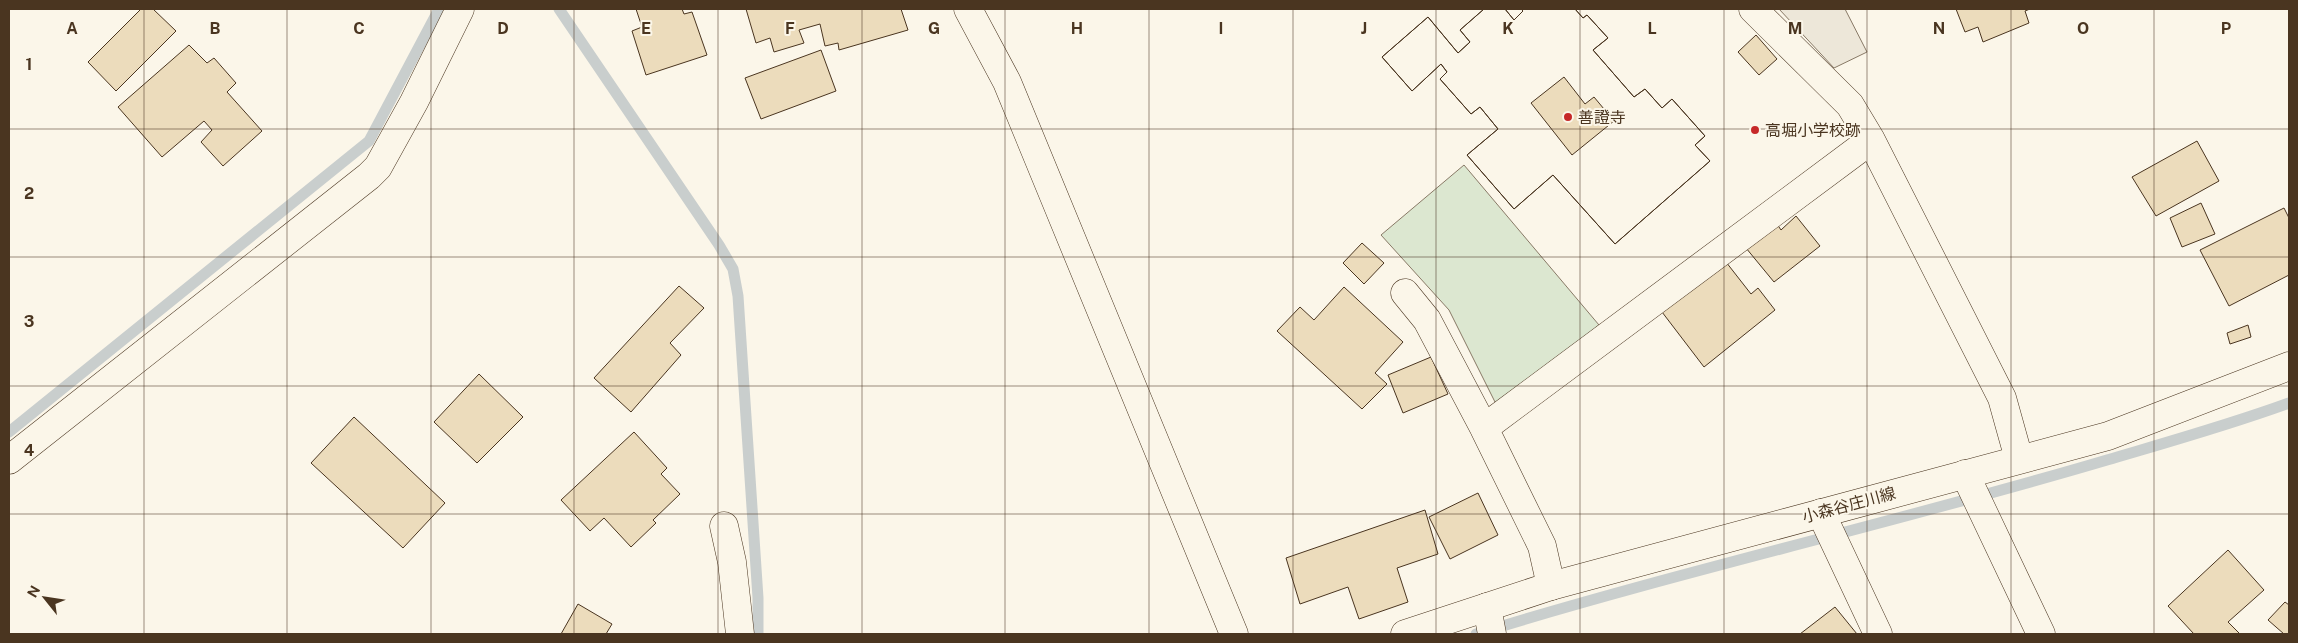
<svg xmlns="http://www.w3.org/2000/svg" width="2298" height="643" viewBox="0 0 2298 643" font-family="'Public Sans','Noto Sans JP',sans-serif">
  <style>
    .green { fill: #dce7d0; stroke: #887966 }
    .parking { fill: #ede7d9; stroke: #887966 }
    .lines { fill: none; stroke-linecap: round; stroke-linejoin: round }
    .stream { stroke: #c9cecd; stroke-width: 11 }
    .building { fill: #ecdcbc; stroke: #4a3520; fill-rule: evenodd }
    .minor-casing { stroke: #4a3520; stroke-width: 29 }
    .tertiary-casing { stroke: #4a3520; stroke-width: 29 }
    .secondary-casing { stroke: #4a3520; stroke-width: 29 }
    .minor { stroke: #fbf6e9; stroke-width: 28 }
    .tertiary { stroke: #fbf6e9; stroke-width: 28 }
    .secondary { stroke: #fbf6e9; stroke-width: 28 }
    .grid { fill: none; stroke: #4a3520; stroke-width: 1; stroke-opacity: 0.55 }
    .poi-dot { fill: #c62828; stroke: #fbf6e9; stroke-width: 2 }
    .labels { text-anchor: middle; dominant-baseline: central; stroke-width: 4; stroke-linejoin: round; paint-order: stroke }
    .poi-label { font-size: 16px; fill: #4a3520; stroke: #fbf6e9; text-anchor: start }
    .street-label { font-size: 16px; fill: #4a3520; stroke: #fbf6e9 }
    .grid-label { font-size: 16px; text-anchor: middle; font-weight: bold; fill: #4a3520; stroke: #fbf6e9; stroke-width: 4; stroke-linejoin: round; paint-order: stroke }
  </style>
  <rect width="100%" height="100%" fill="#fbf6e9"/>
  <path class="green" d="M 1464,165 L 1599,325 L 1498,408 L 1449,310 L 1381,235 Z"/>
  <path class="parking" d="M 1779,9 L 1845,9 L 1867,52 L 1834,68 Z"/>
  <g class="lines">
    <path class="stream" d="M 559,9 L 719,245 L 733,269 L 738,296 L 758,598 L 758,634
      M 9,432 L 369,141 L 439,9
      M 1476,634 C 1684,570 1898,522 2107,460 C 2168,442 2229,425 2289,403"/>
  </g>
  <path class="building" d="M 141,9 L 153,9 L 176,31 L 116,91 L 88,62 Z
    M 636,9 L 682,9 L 684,14 L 692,12 L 707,55 L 646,75 L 632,31 L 642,27 Z
    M 746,9 L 901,9 L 908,30 L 839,50 L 838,43 L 825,46 L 820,24 L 799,30 L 804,43 L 774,52 L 770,38 L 756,43 Z
    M 1484,9 L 1505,9 L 1514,20 L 1523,11 L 1521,9 L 1575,9 L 1583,18 L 1587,15 L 1608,38 L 1593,50 L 1634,97 L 1645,89 L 1662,108 L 1672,99 L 1705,136 L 1695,145 L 1710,161 L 1615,244 L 1553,175 L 1514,209 L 1467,155 L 1498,129 L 1480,107 L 1471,114 L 1440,79 L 1447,72 L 1441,64 L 1412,91 L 1382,57 L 1428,17 L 1458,53 L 1470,42 L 1460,30 ZM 1564,77 L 1585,104 L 1594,97 L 1614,121 L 1572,155 L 1531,103 Z
    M 1484,9 L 1505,9 L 1514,20 L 1523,11 L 1521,9 L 1575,9 L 1583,18 L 1587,15 L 1608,38 L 1593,50 L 1634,97 L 1645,89 L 1662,108 L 1672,99 L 1705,136 L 1695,145 L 1710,161 L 1615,244 L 1553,175 L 1514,209 L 1467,155 L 1498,129 L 1480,107 L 1471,114 L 1440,79 L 1447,72 L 1441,64 L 1412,91 L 1382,57 L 1428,17 L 1458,53 L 1470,42 L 1460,30 Z
    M 1956,9 L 2030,9 L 2025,11 L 2029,23 L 1983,42 L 1978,27 L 1965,32 Z
    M 1756,35 L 1777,59 L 1759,75 L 1738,52 Z
    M 189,45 L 207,63 L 214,58 L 236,83 L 227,92 L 262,131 L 223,166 L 201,142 L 212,130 L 204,121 L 162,157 L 118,107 Z
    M 821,50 L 836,91 L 761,119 L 745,78 Z
    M 2197,141 L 2219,181 L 2156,216 L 2132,177 Z
    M 2201,203 L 2215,234 L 2182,247 L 2170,218 Z
    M 2284,208 L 2289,218 L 2289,275 L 2229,306 L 2200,250 Z
    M 1796,216 L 1820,246 L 1774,282 L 1746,248 L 1777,224 L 1781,230 Z
    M 1362,243 L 1384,263 L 1364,284 L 1343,263 Z
    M 1726,262 L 1751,294 L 1758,288 L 1775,310 L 1704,367 L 1662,312 Z
    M 679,286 L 704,308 L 670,343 L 681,355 L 631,412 L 594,378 Z
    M 1344,287 L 1403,342 L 1375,373 L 1387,384 L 1362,409 L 1277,331 L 1300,307 L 1314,320 Z
    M 2248,325 L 2251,337 L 2230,344 L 2227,333 Z
    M 1431,357 L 1448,394 L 1403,413 L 1388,375 Z
    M 479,374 L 523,417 L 477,463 L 434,422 Z
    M 354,417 L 445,503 L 403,548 L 311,463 Z
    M 634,432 L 667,468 L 661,474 L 680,494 L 653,520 L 656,523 L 631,547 L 604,518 L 590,531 L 561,500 Z
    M 1478,493 L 1498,535 L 1450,559 L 1429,517 Z
    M 1425,510 L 1438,554 L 1397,568 L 1408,602 L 1359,619 L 1348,587 L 1300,604 L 1286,558 Z
    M 2228,550 L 2264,590 L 2228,622 L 2240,634 L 2194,634 L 2168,606 Z
    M 2285,602 L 2289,605 L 2289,634 L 2284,634 L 2268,620 Z
    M 578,604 L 612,624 L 606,634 L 561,634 Z
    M 1835,607 L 1857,634 L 1800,634 Z"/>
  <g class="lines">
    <defs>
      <path id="minor" d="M 1753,9 L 1850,105 L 1871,140 L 2002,398 L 2019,459
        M 1405,293 L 1427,320 L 1484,428 L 1542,546 L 1551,586
        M 1484,428 L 1871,140
        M 9,460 L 369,176 L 378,167 L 414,102 L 460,9
        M 1965,474 L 2041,634
        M 1821,513 L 1878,634
        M 724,526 L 732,562 L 740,634
        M 1487,607 L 1492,634"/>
      <path id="tertiary" d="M 968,9 L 1007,82 L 1234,634"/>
      <path id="secondary" d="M 1405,634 L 1551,586 L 2108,436 L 2289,366"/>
    </defs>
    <use href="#minor" class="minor-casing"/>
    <use href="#tertiary" class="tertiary-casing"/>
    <use href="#secondary" class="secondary-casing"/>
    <use href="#minor" class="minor"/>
    <use href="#tertiary" class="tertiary"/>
    <use href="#secondary" class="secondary"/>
  </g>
  <path class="grid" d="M 144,9 L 144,634M 287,9 L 287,634M 431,9 L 431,634M 574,9 L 574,634M 718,9 L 718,634M 862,9 L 862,634M 1005,9 L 1005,634M 1149,9 L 1149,634M 1293,9 L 1293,634M 1436,9 L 1436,634M 1580,9 L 1580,634M 1724,9 L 1724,634M 1867,9 L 1867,634M 2011,9 L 2011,634M 2154,9 L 2154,634M 9,129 L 2289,129M 9,257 L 2289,257M 9,386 L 2289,386M 9,514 L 2289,514"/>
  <g class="poi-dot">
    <circle cx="1568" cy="117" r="5"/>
    <circle cx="1755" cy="130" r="5"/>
  </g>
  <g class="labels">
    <g class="poi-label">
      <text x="1578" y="117">善證寺</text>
      <text x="1765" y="130">高堀小学校跡</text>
    </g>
    <g class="street-label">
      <text transform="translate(1849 505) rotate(-15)">小森谷庄川線</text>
    </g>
  </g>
  <g class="grid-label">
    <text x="72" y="34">A</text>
    <text x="215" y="34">B</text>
    <text x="359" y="34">C</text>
    <text x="503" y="34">D</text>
    <text x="646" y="34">E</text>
    <text x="790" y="34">F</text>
    <text x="934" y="34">G</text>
    <text x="1077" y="34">H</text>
    <text x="1221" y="34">I</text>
    <text x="1364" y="34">J</text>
    <text x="1508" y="34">K</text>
    <text x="1652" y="34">L</text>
    <text x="1795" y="34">M</text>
    <text x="1939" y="34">N</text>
    <text x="2083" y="34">O</text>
    <text x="2226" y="34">P</text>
    <text x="29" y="70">1</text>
    <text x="29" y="199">2</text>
    <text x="29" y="327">3</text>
    <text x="29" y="456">4</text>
  </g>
  <rect width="2298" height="643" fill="none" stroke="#4a3520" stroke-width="20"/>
  <g transform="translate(45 598) rotate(300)" stroke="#fbf6e9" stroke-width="4" paint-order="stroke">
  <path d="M0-4L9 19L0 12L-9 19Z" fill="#4a3520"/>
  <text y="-8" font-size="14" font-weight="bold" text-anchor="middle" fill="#4a3520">N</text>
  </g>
</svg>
